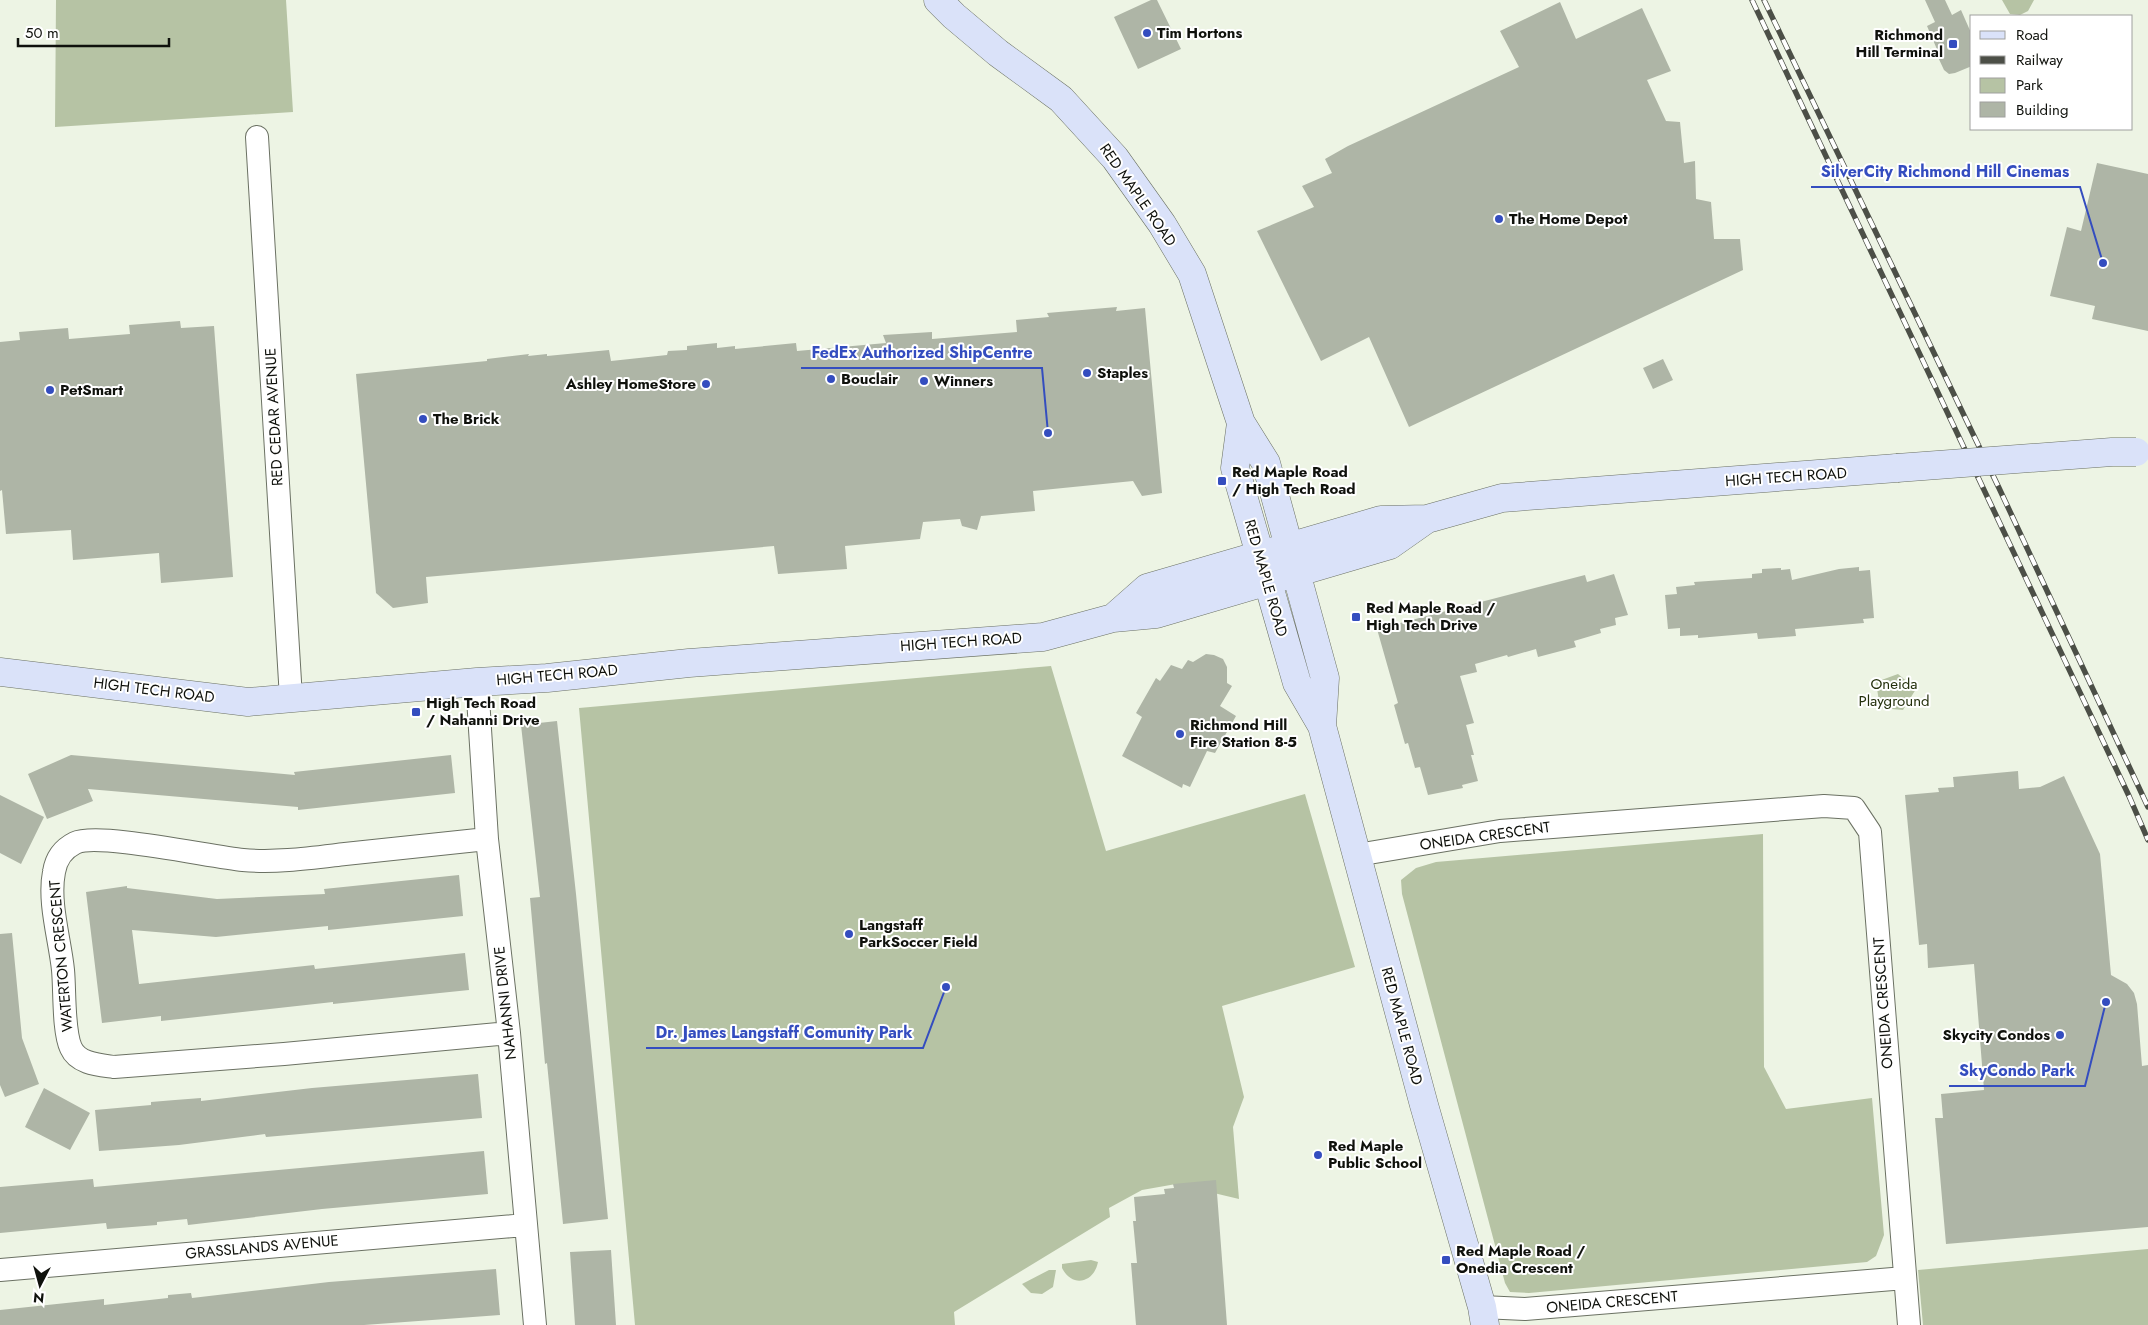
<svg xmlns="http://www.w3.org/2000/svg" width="2148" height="1325" viewBox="0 0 2148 1325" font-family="Jost,sans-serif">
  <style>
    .green { fill: #b6c3a4 }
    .building { fill: #aeb5a6 }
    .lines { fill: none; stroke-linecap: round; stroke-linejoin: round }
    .street-casing { stroke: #6b7163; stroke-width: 24 }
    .secondary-casing { stroke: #6b7163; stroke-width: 29 }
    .street { stroke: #fff; stroke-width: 22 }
    .secondary { stroke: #dae2f9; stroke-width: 28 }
    .rail-casing { stroke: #4c4f47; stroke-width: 5.5 }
    .rail { stroke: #fff; stroke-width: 4; stroke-dasharray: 11; stroke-linecap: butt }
    .secondary-bridge-casing { stroke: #6b7163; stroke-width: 29; stroke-linecap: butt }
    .secondary-bridge { stroke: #dae2f9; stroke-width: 28 }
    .poi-dot { fill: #344dbf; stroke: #fff; stroke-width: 2 }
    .labels { text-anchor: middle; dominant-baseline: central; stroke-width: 4; stroke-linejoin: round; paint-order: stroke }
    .poi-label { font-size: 15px; font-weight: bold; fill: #0f110c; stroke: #fff; text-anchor: start }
    .street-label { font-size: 15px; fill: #0f110c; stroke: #fff }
    .park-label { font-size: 15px; fill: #24300c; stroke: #fff }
    .leader { fill: none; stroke: #344dbf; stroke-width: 2 }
    .callout-dot { fill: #344dbf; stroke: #fff; stroke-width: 2 }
    .callout-label { font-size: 16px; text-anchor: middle; font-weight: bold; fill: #344dbf; stroke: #fff; stroke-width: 4; stroke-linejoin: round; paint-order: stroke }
  </style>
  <rect width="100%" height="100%" fill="#edf4e4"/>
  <path class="green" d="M 56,0 L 286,0 L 293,112 L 55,127 Z
    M 2002,0 L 2034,0 L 2028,11 L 2020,15 L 2010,14 Z
    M 1051,666 L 1106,851 L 1305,794 L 1355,967 L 1222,1006 L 1244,1097 L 1233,1127 L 1239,1199 L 1176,1184 L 1142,1190 L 1109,1208 L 1110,1217 L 954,1312 L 955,1325 L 635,1325 L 579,708 Z
    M 1898,674 L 1916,689 L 1903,710 L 1880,708 L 1876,682 Z
    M 1763,834 L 1764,1067 L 1786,1109 L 1872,1098 L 1884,1235 L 1876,1256 L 1867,1262 L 1529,1293 L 1510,1292 L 1505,1283 L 1402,894 L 1401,880 L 1416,868 L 1436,862 Z
    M 2148,1249 L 2148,1325 L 1923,1325 L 1918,1270 Z
    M 1091,1260 L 1098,1262 C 1094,1283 1072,1288 1062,1268 L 1062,1264 Z
    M 1049,1270 L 1056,1270 L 1053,1287 L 1042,1294 L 1031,1293 L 1022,1284 Z"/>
  <path class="building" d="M 1151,0 L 1157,0 L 1181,49 L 1138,69 L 1114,17 Z
    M 1925,0 L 1945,0 L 1952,15 L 1961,10 L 1972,35 L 1972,66 L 1955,73 L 1949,74 L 1944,70 L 1937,55 L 1939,54 L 1927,26 L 1935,22 Z
    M 1560,2 L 1576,39 L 1642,8 L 1671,71 L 1647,80 L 1666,121 L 1680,122 L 1684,163 L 1695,161 L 1696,199 L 1711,202 L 1714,239 L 1740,239 L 1743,270 L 1409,427 L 1369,337 L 1321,361 L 1257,231 L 1314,207 L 1302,186 L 1332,173 L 1325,159 L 1348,146 L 1519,67 L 1500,31 Z
    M 2097,163 L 2148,174 L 2148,331 L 2092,319 L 2095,306 L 2050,296 L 2067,227 L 2081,231 Z
    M 1117,307 L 1116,311 L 1145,308 L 1162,493 L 1142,496 L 1133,481 L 1033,491 L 1035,511 L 981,516 L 977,530 L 962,526 L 960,519 L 923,522 L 920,539 L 845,546 L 847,569 L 778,574 L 774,546 L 426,577 L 428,603 L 393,608 L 376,593 L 356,374 L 487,361 L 487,359 L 529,354 L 528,356 L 547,354 L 547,356 L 609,350 L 611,361 L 667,355 L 668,351 L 687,350 L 687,346 L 717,343 L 717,348 L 735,346 L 735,349 L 796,343 L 797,351 L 886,343 L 883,335 L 932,332 L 932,339 L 1017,332 L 1016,320 L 1049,317 L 1047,313 Z
    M 180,321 L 181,328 L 214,326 L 233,577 L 161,583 L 159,553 L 73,560 L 71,530 L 6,534 L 2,490 L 0,491 L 0,342 L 20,340 L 19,332 L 68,328 L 69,339 L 130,334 L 129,325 Z
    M 1663,359 L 1673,380 L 1653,389 L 1643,368 Z
    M 1859,567 L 1859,571 L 1870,570 L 1874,618 L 1863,619 L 1864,623 L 1795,629 L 1796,636 L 1758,639 L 1757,633 L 1698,638 L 1698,635 L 1680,636 L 1680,628 L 1668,629 L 1665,595 L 1677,594 L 1676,587 L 1695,585 L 1694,582 L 1752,578 L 1752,574 L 1762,573 L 1762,569 L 1781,568 L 1781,570 L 1790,569 L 1792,580 L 1839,569 Z
    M 1614,574 L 1628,615 L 1615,618 L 1616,625 L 1600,629 L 1601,633 L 1574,641 L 1576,647 L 1538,657 L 1536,649 L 1508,657 L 1507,655 L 1475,664 L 1477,672 L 1460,676 L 1474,723 L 1466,725 L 1474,755 L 1471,755 L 1478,781 L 1462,785 L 1463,788 L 1428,795 L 1420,767 L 1415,768 L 1408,743 L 1405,744 L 1394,705 L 1398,703 L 1377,629 L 1585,575 L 1587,582 Z
    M 1206,654 L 1214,655 L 1223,659 L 1227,667 L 1227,683 L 1232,686 L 1220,706 L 1236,716 L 1215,753 L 1207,751 L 1190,787 L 1183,784 L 1182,788 L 1122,756 L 1142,717 L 1136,713 L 1156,678 L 1160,681 L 1171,665 L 1182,669 L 1188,660 L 1193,662 Z
    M 557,721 L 576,894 L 608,1219 L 563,1224 L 547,1063 L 545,1064 L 530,898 L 540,897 L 521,725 Z
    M 71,755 L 295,775 L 294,772 L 451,755 L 455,793 L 298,810 L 298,807 L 88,789 L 93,801 L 47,819 L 28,774 Z
    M 2018,771 L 2019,789 L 2040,787 L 2064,776 L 2100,854 L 2111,975 L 2127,984 L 2134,993 L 2137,1004 L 2142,1066 L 2148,1065 L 2148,1227 L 1946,1244 L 1935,1118 L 1943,1118 L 1941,1094 L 1984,1090 L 1974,964 L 1928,968 L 1927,944 L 1919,945 L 1905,795 L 1939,792 L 1938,788 L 1954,787 L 1953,777 Z
    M 0,795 L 44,817 L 21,864 L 0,853 Z
    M 459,875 L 463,916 L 328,930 L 328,926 L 216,937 L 132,930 L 139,984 L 314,965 L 315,969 L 465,953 L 469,990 L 333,1004 L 333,1002 L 161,1021 L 161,1016 L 102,1023 L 86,892 L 127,886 L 127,888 L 217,899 L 325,894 L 324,889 Z
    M 12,933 L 22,1038 L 39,1084 L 5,1097 L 0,1085 L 0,934 Z
    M 478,1074 L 482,1118 L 266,1137 L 265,1134 L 179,1145 L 99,1151 L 95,1110 L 151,1105 L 151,1102 L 175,1100 L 201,1098 L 201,1101 L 312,1088 Z
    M 44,1088 L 90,1113 L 70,1150 L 25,1127 Z
    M 484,1151 L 488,1194 L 322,1209 L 188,1225 L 187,1219 L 157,1222 L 157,1225 L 107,1229 L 106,1223 L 0,1233 L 0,1187 L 93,1179 L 94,1187 Z
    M 1216,1180 L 1227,1325 L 1136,1325 L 1131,1263 L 1137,1263 L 1133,1221 L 1136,1221 L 1134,1197 L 1165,1194 L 1164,1189 L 1174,1188 L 1173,1184 Z
    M 611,1250 L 616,1325 L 575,1325 L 570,1252 Z
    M 496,1269 L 500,1315 L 364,1325 L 0,1325 L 0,1310 L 104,1299 L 104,1305 L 168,1298 L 168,1295 L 191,1293 L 192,1298 L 329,1282 Z"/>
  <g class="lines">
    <defs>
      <path id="street" d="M 257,137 L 291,698
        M 477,682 L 487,839 L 509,1033 L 535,1325
        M 487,839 C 440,844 392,849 345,854 C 311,858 277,863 243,860 C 211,857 98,832 75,843 C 63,849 56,859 54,872 C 48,902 60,940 63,970 C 65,990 63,1031 71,1048 C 78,1064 100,1065 114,1067 L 284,1054 L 509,1033
        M 1357,855 L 1500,831 L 1824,806 L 1854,808 L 1870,832 L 1909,1325
        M 0,1270 L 525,1225
        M 1482,1307 L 1525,1309 L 1905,1278"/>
      <path id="secondary" d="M 938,0 L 954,16 L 998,53 L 1061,99 L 1115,158 L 1162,224 L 1192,274 L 1241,423 L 1266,463 L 1325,678 L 1322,726
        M 1241,423 L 1235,468 L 1297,683 L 1322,726 L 1424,1105 L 1482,1307 L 1485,1325
        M 1113,618 L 1147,588 L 1381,520 L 1427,519 L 1502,498 L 1897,468
        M 0,672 L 248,702 L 477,682 L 547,678 L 689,663 L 1043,637 L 1113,618 L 1156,614 L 1390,545 L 1427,519"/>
    </defs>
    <use href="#street" class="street-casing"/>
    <use href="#secondary" class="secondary-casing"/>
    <use href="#street" class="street"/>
    <use href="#secondary" class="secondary"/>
    <defs>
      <path id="rail" d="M 1752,0 L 2129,796 L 2148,840
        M 1764,0 L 1999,488 L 2148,807"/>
    </defs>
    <use href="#rail" class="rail-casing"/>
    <use href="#rail" class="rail"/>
    <defs>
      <path id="secondary-bridge" d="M 1897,468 L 2112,452 L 2136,452"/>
    </defs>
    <use href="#secondary-bridge" class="secondary-bridge-casing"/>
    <use href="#secondary-bridge" class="secondary-bridge"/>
  </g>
  <g class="poi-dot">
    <circle cx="1147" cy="33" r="5"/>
    <rect x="1948" y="39" width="10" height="10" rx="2.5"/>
    <circle cx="1499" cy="219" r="5"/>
    <circle cx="1087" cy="373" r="5"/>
    <circle cx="831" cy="379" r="5"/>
    <circle cx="924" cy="381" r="5"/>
    <circle cx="706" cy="384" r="5"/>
    <circle cx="50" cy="390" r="5"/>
    <circle cx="423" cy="419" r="5"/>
    <rect x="1217" y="476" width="10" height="10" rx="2.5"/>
    <rect x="1351" y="612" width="10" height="10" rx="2.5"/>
    <rect x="411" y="707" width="10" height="10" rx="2.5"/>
    <circle cx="1180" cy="734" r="5"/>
    <circle cx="849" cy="934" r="5"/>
    <circle cx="2060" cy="1035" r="5"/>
    <circle cx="1318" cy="1155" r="5"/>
    <rect x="1441" y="1255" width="10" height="10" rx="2.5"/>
  </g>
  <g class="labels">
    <g class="poi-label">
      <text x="1157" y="33">Tim Hortons</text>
      <text x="1943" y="35" text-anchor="end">Richmond<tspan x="1943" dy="17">Hill Terminal</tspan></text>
      <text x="1509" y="219">The Home Depot</text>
      <text x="1097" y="373">Staples</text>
      <text x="841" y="379">Bouclair</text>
      <text x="934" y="381">Winners</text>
      <text x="696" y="384" text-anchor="end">Ashley HomeStore</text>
      <text x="60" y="390">PetSmart</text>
      <text x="433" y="419">The Brick</text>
      <text x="1232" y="472">Red Maple Road<tspan x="1232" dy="17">/ High Tech Road</tspan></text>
      <text x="1366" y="608">Red Maple Road /<tspan x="1366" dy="17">High Tech Drive</tspan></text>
      <text x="426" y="703">High Tech Road<tspan x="426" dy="17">/ Nahanni Drive</tspan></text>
      <text x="1190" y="725">Richmond Hill<tspan x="1190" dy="17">Fire Station 8-5</tspan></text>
      <text x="859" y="925">Langstaff<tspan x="859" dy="17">ParkSoccer Field</tspan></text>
      <text x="2050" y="1035" text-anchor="end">Skycity Condos</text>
      <text x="1328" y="1146">Red Maple<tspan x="1328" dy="17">Public School</tspan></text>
      <text x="1456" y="1251">Red Maple Road /<tspan x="1456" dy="17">Onedia Crescent</tspan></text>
    </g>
    <g class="street-label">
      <text transform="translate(1138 195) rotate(55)">RED MAPLE ROAD</text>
      <text transform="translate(274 417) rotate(-93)">RED CEDAR AVENUE</text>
      <text transform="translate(1786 477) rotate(-4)">HIGH TECH ROAD</text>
      <text transform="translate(1266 578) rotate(74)">RED MAPLE ROAD</text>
      <text transform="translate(961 642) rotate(-4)">HIGH TECH ROAD</text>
      <text transform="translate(557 675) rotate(-5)">HIGH TECH ROAD</text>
      <text transform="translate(154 690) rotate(7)">HIGH TECH ROAD</text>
      <text transform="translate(1485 836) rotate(-8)">ONEIDA CRESCENT</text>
      <text transform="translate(61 956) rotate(-95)">WATERTON CRESCENT</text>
      <text transform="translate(505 1003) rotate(-96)">NAHANNI DRIVE</text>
      <text transform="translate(1883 1003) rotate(-94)">ONEIDA CRESCENT</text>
      <text transform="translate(1402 1026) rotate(75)">RED MAPLE ROAD</text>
      <text transform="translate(262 1247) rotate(-5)">GRASSLANDS AVENUE</text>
      <text transform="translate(1612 1302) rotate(-5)">ONEIDA CRESCENT</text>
    </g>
    <g class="park-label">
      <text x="1894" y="684">Oneida<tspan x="1894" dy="17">Playground</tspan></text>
    </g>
  </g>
  <path class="leader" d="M2103 263L2080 187H1811M1048 433L1042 368H801M946 987L923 1048H646M2106 1002L2085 1086H1949"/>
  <g class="callout-dot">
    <circle cx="2103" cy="263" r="5"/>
    <circle cx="1048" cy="433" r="5"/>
    <circle cx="946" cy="987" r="5"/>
    <circle cx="2106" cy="1002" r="5"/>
  </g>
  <g class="callout-label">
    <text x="1945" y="177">SilverCity Richmond Hill Cinemas</text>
    <text x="922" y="358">FedEx Authorized ShipCentre</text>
    <text x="784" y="1038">Dr. James Langstaff Comunity Park</text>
    <text x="2017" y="1076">SkyCondo Park</text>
  </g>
  <rect x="1970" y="15" width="162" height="115" fill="#ffffff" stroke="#9fa09e"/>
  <rect x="1980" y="31" width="25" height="8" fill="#dae2f9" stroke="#9fa09e"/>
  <text x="2016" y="40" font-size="15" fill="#0f110c">Road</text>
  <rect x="1980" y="56" width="25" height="8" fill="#4c4f47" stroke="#9fa09e"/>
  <text x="2016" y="65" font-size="15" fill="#0f110c">Railway</text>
  <rect x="1980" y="78" width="25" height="15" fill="#b6c3a4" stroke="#9fa09e"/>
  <text x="2016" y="90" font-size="15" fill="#0f110c">Park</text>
  <rect x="1980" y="102" width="25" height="15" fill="#aeb5a6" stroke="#9fa09e"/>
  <text x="2016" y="115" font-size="15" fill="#0f110c">Building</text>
  <g transform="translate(40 1285) rotate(186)" stroke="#ffffff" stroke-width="4" paint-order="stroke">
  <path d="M0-4L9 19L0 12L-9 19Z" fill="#0f110c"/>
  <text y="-8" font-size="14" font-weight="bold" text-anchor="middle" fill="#0f110c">N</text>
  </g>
  <path d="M18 38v8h151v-8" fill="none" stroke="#0f110c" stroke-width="2.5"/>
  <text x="25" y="38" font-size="15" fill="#0f110c" stroke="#ffffff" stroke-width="4" paint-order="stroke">50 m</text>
</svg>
